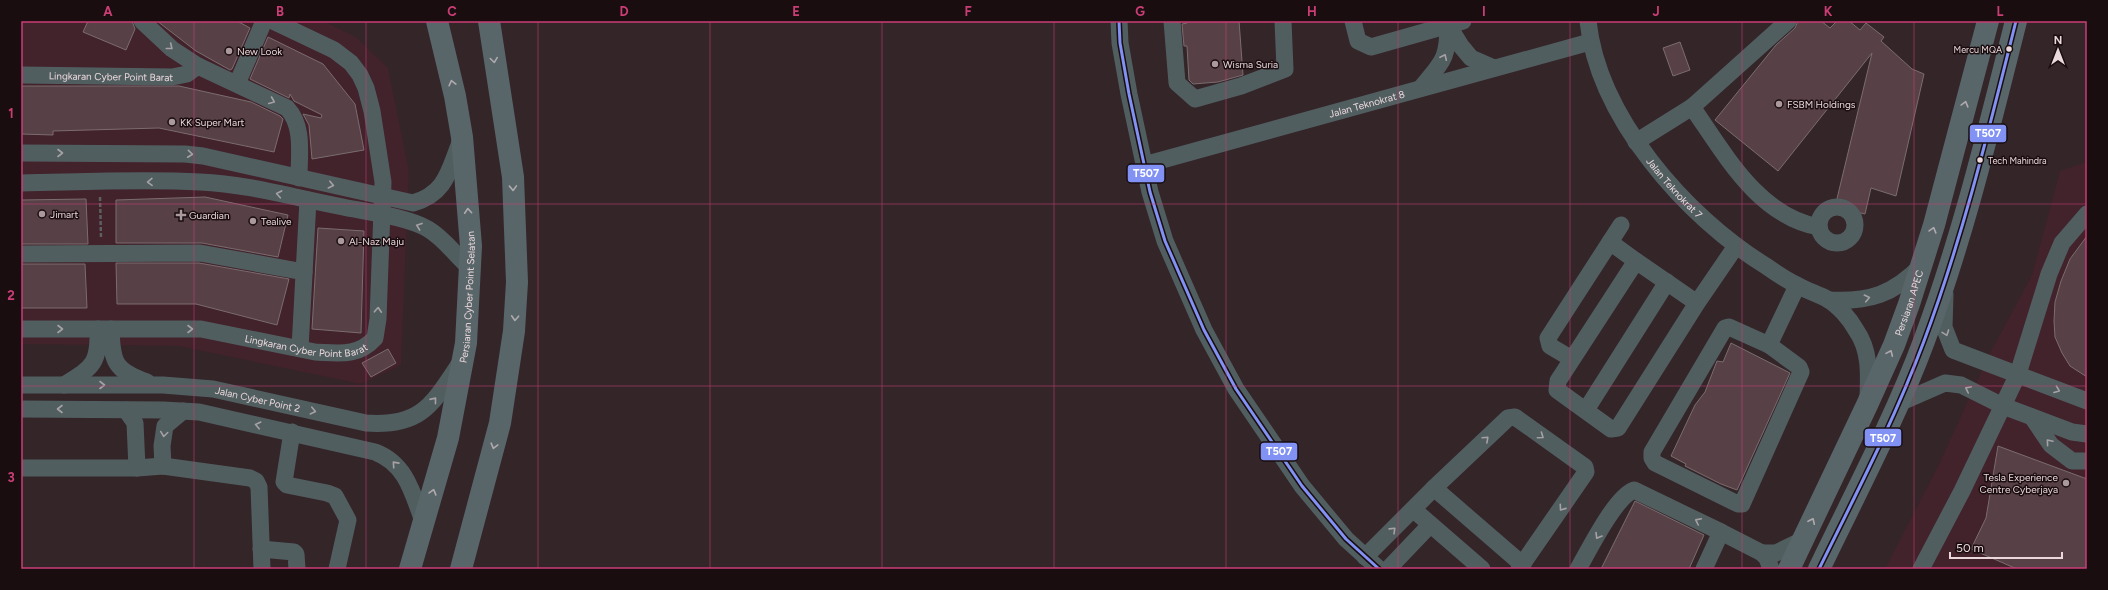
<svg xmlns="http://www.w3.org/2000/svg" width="2108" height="590" viewBox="0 0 2108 590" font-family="Figtree,sans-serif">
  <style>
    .built { fill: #42222b }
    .building { fill: #584047; stroke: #7a6c6f }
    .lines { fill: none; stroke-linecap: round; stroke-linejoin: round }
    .path { stroke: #5e5f61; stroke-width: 2.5; stroke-dasharray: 4 2; stroke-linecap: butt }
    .minor { stroke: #515e60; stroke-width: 17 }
    .major { stroke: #58666a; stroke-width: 22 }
    .bus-1-casing { stroke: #190d10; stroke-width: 6 }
    .bus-1 { stroke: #8192f4; stroke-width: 3 }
    .oneway { stroke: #a6a1a4 }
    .oneway2 { stroke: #b0aaae }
    .grid { fill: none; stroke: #ca3e75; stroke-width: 1; stroke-opacity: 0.55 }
    .bus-dot { fill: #ebd8dc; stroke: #190d10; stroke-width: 1.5 }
    .poi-dot { fill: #ab999d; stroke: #190d10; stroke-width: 1.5 }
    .labels { text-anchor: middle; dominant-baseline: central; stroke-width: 3; stroke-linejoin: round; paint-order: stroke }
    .bus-label { font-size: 9px; fill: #ebd8dc; stroke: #190d10; text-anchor: end }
    .poi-label { font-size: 10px; fill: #ebd8dc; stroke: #190d10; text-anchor: start }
    .street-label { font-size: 10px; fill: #ebd8dc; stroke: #190d10 }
    .line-badge { stroke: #190d10; stroke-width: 1.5 }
    .badge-label { font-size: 11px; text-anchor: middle; font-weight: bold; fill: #fff }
    .neatline { fill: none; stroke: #ca3e75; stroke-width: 1.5 }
    .grid-label { font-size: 13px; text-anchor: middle; font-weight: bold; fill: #ca3e75 }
  </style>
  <rect width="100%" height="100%" fill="#342529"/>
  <path class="built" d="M 21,21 L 323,21 L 356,37 L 388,68 L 409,171 L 401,365 L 361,384 L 179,346 L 21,344 Z
    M 2087,162 L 2087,569 L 1885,569 L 1938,466 L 1991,351 L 2032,275 L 2060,171 Z"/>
  <path class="building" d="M 88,21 L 132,21 L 135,29 L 126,50 L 83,32 Z
    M 157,21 L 237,21 L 250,28 L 232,69 L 230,70 L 196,51 Z
    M 1187,21 L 1239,21 L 1243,75 L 1218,82 L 1193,84 L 1189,80 L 1187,46 L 1184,46 L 1182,24 L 1187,23 Z
    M 1798,21 L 1821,21 L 1830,28 L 1837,21 L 1849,21 L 1860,30 L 1866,23 L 1884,37 L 1881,41 L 1912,69 L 1924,74 L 1896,196 L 1871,188 L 1865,214 L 1835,207 L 1872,53 L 1778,171 L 1715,120 L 1776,45 L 1795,28 Z
    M 268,37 L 323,64 L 355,104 L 364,150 L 312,159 L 309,125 L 303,114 L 321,118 L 322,115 L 294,101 L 290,94 L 289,98 L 250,79 Z
    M 1680,42 L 1690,70 L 1673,76 L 1663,48 Z
    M 21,86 L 179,86 L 251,102 L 280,116 L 283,119 L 274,152 L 159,128 L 53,131 L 53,135 L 21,134 Z
    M 205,197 L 288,215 L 278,257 L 202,243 L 116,243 L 116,200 Z
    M 86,199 L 88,244 L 21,244 L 21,200 Z
    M 318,228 L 364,231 L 361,333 L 312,329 Z
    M 2087,236 L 2087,377 L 2070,366 L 2062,353 L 2055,337 L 2054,321 L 2055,302 L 2061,281 L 2070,259 Z
    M 116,263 L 199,263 L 289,279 L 277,325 L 196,304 L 117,304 Z
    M 21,264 L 85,264 L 87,308 L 21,308 Z
    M 1731,343 L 1790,373 L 1737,490 L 1721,484 L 1685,466 L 1686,464 L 1671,456 L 1695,405 L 1705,392 L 1717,361 L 1723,362 Z
    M 388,349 L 396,363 L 371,377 L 362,363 Z
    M 1998,446 L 2087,479 L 2087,569 L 2017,569 L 1971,549 L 1986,518 Z
    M 1635,501 L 1704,535 L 1689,569 L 1601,569 Z"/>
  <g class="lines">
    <path class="path" d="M 100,197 L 101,238"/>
    <g class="minor">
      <path d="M 142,21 L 172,49 L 198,66 L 287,108 C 304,126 299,154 299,178"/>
      <path d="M 1119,21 L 1120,43 L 1129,94 L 1150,192 L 1165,241 L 1204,330 L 1236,389 L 1302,486 L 1346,539 L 1379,569"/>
      <path d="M 1172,21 L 1177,83 L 1195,99 L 1241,86 L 1285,69 L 1283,21"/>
      <path d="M 1353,21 L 1358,41 L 1371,47 L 1463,21"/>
      <path id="s1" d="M 1588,21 C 1598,117 1686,217 1766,266 C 1776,273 1786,280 1797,285 C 1807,291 1818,294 1827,299 C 1838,305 1850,319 1856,330 C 1870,350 1869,373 1868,397"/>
      <path id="s2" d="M 21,75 L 172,77 L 187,74 L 198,66"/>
      <path d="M 237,84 L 264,21"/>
      <path d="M 1421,88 C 1442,62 1448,60 1448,25 L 1461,46 L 1471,58 L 1494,68"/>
      <path d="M 1692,107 L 1788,21"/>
      <path d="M 1636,142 L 1692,107 C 1725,154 1758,216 1819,227"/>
      <path d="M 21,153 L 185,154 L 203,156 L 413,203 C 448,193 449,168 462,138"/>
      <path id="s3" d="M 1144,165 L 1590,42"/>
      <path d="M 21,183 C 80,182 141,179 200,182 C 248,184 296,198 343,207 C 367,212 408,217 428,229 C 445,239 455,255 470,268"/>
      <circle cx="1837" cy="225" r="18"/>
      <path d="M 1610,242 L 1636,261"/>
      <path d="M 21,254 L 200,253 L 304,272"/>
      <path d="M 1945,294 L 1944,327 L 1953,350 L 2087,401"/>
      <path d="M 1829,300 C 1869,302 1893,295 1922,265"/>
      <path d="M 1697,303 L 1636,261 L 1558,381 L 1557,390 L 1611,429 L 1618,428 L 1697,303 L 1736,246"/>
      <path d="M 1729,327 L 1769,345 L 1799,367 L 1801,372 L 1742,504 L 1738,504 L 1655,463 L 1652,458 L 1652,452 L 1725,328 Z"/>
      <path id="s4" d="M 21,329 L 201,329 L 315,352 C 339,353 358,357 375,338 L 378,319 L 383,182 L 372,111 L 366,88 L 360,75 L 351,63 L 334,50 L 273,21"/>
      <path d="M 111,329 C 112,362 114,370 147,382"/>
      <path d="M 1769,345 L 1797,286"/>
      <path d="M 300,348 L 308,200"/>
      <path d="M 1572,359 L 1550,346 L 1548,338 L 1621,225"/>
      <path id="s5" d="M 21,385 L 163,385 L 213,389 L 366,423 C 421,427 432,405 460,363"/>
      <path d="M 64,385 C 93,367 99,364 98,329"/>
      <path d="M 1897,404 L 1945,383 L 1961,385 L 2003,406 L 2072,432 L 2087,434"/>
      <path d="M 21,409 L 163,410 L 199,412 L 375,452 C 407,464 413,495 424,524"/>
      <path d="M 126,410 L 135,423 L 137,468"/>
      <path d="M 1586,410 L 1667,282"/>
      <path d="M 2032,417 L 2051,445 L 2072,461 L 2087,461"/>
      <path d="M 292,432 L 284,482 L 287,485 L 327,493 L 335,496 L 348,520 L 337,569"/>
      <path d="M 163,466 L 162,446 L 165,426 L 183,411"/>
      <path d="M 21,468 L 137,468 L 163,466 L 250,478 L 256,481 L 259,487 L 262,569"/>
      <path d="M 1434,488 L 1523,565"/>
      <path d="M 1414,510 L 1482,569"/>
      <path d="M 1721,532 L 1762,553"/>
      <path d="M 261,549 L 294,552 L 296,554 L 297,569"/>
      <path d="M 1365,557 L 1434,488 L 1508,418 L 1515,417 L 1585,467 L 1586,472 L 1519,569"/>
      <path d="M 1388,569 L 1430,525"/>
      <path d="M 1578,569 C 1589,550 1615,497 1634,490 L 1721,532 L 1704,569"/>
      <path d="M 1771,569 L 1767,558 L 1762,553 L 1776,553 L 1803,540"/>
      <path d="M 1921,569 L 1962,491 L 2018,374 L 2049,274 L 2062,243 L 2087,214"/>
    </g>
    <g class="major">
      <path id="s6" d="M 410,569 L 448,438 L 466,343 L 471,246 L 462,137 L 455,96 L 437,21"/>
      <path d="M 461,569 L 500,423 L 514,331 L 517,282 L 513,177 L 489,21"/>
      <path id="s7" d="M 1789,569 L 1867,405 L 1894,345 L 1909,304 L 1934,225 L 1988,21"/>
      <path d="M 1819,569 C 1855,494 1895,419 1924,341 C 1963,237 1989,128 2016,21"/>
    </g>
    <defs>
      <path id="bus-1" d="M 1119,21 L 1120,43 L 1129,94 L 1150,192 L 1165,241 L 1204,330 L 1236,389 L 1302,486 L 1346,539 L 1379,569
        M 1819,569 C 1856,494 1895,419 1924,341 C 1963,237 1989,129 2016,21"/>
    </defs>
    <use href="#bus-1" class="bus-1-casing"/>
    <use href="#bus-1" class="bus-1"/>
  </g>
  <defs><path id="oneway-chevron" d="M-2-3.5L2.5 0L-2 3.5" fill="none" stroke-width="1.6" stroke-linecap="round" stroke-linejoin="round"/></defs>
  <g class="oneway">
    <use href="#oneway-chevron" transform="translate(170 47) rotate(39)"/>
    <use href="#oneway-chevron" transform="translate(1444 57) rotate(-65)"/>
    <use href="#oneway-chevron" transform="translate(272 101) rotate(23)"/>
    <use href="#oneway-chevron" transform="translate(60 153)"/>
    <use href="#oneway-chevron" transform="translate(190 154) rotate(6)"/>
    <use href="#oneway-chevron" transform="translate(150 182) rotate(179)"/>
    <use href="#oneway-chevron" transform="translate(331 185) rotate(13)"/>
    <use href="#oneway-chevron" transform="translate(279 194) rotate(-169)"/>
    <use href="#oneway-chevron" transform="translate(419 226) rotate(-160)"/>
    <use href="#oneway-chevron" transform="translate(1867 298) rotate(-12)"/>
    <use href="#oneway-chevron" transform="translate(378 310) rotate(-87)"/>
    <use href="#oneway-chevron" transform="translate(60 329)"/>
    <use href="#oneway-chevron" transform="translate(190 329)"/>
    <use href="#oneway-chevron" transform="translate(1946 333) rotate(70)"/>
    <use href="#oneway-chevron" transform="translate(102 385)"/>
    <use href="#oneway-chevron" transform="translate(1968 389) rotate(-154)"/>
    <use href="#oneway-chevron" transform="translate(2057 390) rotate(21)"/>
    <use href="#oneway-chevron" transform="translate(434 400) rotate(-51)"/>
    <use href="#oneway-chevron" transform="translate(60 409) rotate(-180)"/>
    <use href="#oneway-chevron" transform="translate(313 411) rotate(13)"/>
    <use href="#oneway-chevron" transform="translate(258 425) rotate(-167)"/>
    <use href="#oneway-chevron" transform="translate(164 434) rotate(98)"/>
    <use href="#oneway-chevron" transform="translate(1541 436) rotate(35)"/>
    <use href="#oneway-chevron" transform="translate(1486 439) rotate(-43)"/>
    <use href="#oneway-chevron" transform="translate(2049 442) rotate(-130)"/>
    <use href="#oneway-chevron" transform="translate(395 464) rotate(-132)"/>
    <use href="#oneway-chevron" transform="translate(1562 508) rotate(125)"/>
    <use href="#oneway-chevron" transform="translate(1698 521) rotate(-154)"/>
    <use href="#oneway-chevron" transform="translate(1393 530) rotate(-44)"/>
    <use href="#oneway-chevron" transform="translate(1598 536) rotate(121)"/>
  </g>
  <g class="oneway2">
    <use href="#oneway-chevron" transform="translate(494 60) rotate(82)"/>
    <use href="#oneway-chevron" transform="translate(452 83) rotate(-104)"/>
    <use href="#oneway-chevron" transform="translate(1965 104) rotate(-75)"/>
    <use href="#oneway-chevron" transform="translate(513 188) rotate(88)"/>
    <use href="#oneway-chevron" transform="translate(468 211) rotate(-94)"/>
    <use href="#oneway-chevron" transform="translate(1933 230) rotate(-74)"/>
    <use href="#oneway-chevron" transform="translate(515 318) rotate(93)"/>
    <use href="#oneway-chevron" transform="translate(1890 353) rotate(-66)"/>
    <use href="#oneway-chevron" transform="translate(494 446) rotate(105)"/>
    <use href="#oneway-chevron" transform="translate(433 492) rotate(-74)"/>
    <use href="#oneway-chevron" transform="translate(1812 521) rotate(-65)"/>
  </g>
  <path class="grid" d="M 194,21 L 194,569M 366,21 L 366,569M 538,21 L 538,569M 710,21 L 710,569M 882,21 L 882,569M 1054,21 L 1054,569M 1226,21 L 1226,569M 1398,21 L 1398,569M 1570,21 L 1570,569M 1742,21 L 1742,569M 1914,21 L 1914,569M 21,204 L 2087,204M 21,386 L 2087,386"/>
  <g class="bus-dot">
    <circle cx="2009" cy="49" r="3.5"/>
    <circle cx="1980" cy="160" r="3.5"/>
  </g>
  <g class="poi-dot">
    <circle cx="229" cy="51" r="4"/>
    <circle cx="1215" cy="64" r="4"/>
    <circle cx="1779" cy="104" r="4"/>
    <circle cx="172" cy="122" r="4"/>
    <circle cx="42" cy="214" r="4"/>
    <path d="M179 209h4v4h4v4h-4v4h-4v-4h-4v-4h4z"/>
    <circle cx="253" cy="221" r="4"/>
    <circle cx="341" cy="241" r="4"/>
    <circle cx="2066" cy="483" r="4"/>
  </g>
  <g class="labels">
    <g class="bus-label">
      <text x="2002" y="49">Mercu MQA</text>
      <text x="1988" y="160" text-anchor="start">Tech Mahindra</text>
    </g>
    <g class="poi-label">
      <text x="237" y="51">New Look</text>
      <text x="1223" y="64">Wisma Suria</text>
      <text x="1787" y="104">FSBM Holdings</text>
      <text x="180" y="122">KK Super Mart</text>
      <text x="50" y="214">Jimart</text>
      <text x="189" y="215">Guardian</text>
      <text x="261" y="221">Tealive</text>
      <text x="349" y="241">Al-Naz Maju</text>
      <text x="2058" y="477" text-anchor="end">Tesla Experience<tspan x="2058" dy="12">Centre Cyberjaya</tspan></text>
    </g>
    <g class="street-label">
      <text stroke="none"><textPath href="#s2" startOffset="90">Lingkaran Cyber Point Barat</textPath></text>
      <text stroke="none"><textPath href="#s3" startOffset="231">Jalan Teknokrat 8</textPath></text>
      <text stroke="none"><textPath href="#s1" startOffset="191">Jalan Teknokrat 7</textPath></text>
      <text stroke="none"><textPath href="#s6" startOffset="279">Persiaran Cyber Point Selatan</textPath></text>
      <text stroke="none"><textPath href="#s7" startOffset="292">Persiaran APEC</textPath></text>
      <text stroke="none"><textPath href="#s4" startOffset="287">Lingkaran Cyber Point Barat</textPath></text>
      <text stroke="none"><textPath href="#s5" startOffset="238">Jalan Cyber Point 2</textPath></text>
    </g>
  </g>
  <g class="line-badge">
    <rect x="1969" y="124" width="38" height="19" rx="4" fill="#8192f4"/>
    <rect x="1127" y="164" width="38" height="19" rx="4" fill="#8192f4"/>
    <rect x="1864" y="428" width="38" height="19" rx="4" fill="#8192f4"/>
    <rect x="1260" y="442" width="38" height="19" rx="4" fill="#8192f4"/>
  </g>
  <g class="badge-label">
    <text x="1988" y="137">T507</text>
    <text x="1146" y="177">T507</text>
    <text x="1883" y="442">T507</text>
    <text x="1279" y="455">T507</text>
  </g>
  <rect width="2108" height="590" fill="none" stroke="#190d10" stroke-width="44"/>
  <g transform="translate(2058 50)" stroke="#190d10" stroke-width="3" paint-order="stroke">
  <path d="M0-3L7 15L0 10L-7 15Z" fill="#ebd8dc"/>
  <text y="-6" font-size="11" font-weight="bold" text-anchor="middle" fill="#ebd8dc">N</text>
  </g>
  <path d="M1950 552v6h112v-6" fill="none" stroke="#ebd8dc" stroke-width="2"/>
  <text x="1956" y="552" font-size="12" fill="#ebd8dc" stroke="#190d10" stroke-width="3" paint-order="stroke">50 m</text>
  <rect x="22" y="22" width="2064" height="546" class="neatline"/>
  <g class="grid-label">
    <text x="108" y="16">A</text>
    <text x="280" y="16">B</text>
    <text x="452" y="16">C</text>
    <text x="624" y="16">D</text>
    <text x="796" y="16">E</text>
    <text x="968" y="16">F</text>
    <text x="1140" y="16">G</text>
    <text x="1312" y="16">H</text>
    <text x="1484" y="16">I</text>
    <text x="1656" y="16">J</text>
    <text x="1828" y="16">K</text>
    <text x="2000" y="16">L</text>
    <text x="11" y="118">1</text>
    <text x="11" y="300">2</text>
    <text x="11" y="482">3</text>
  </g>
</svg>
